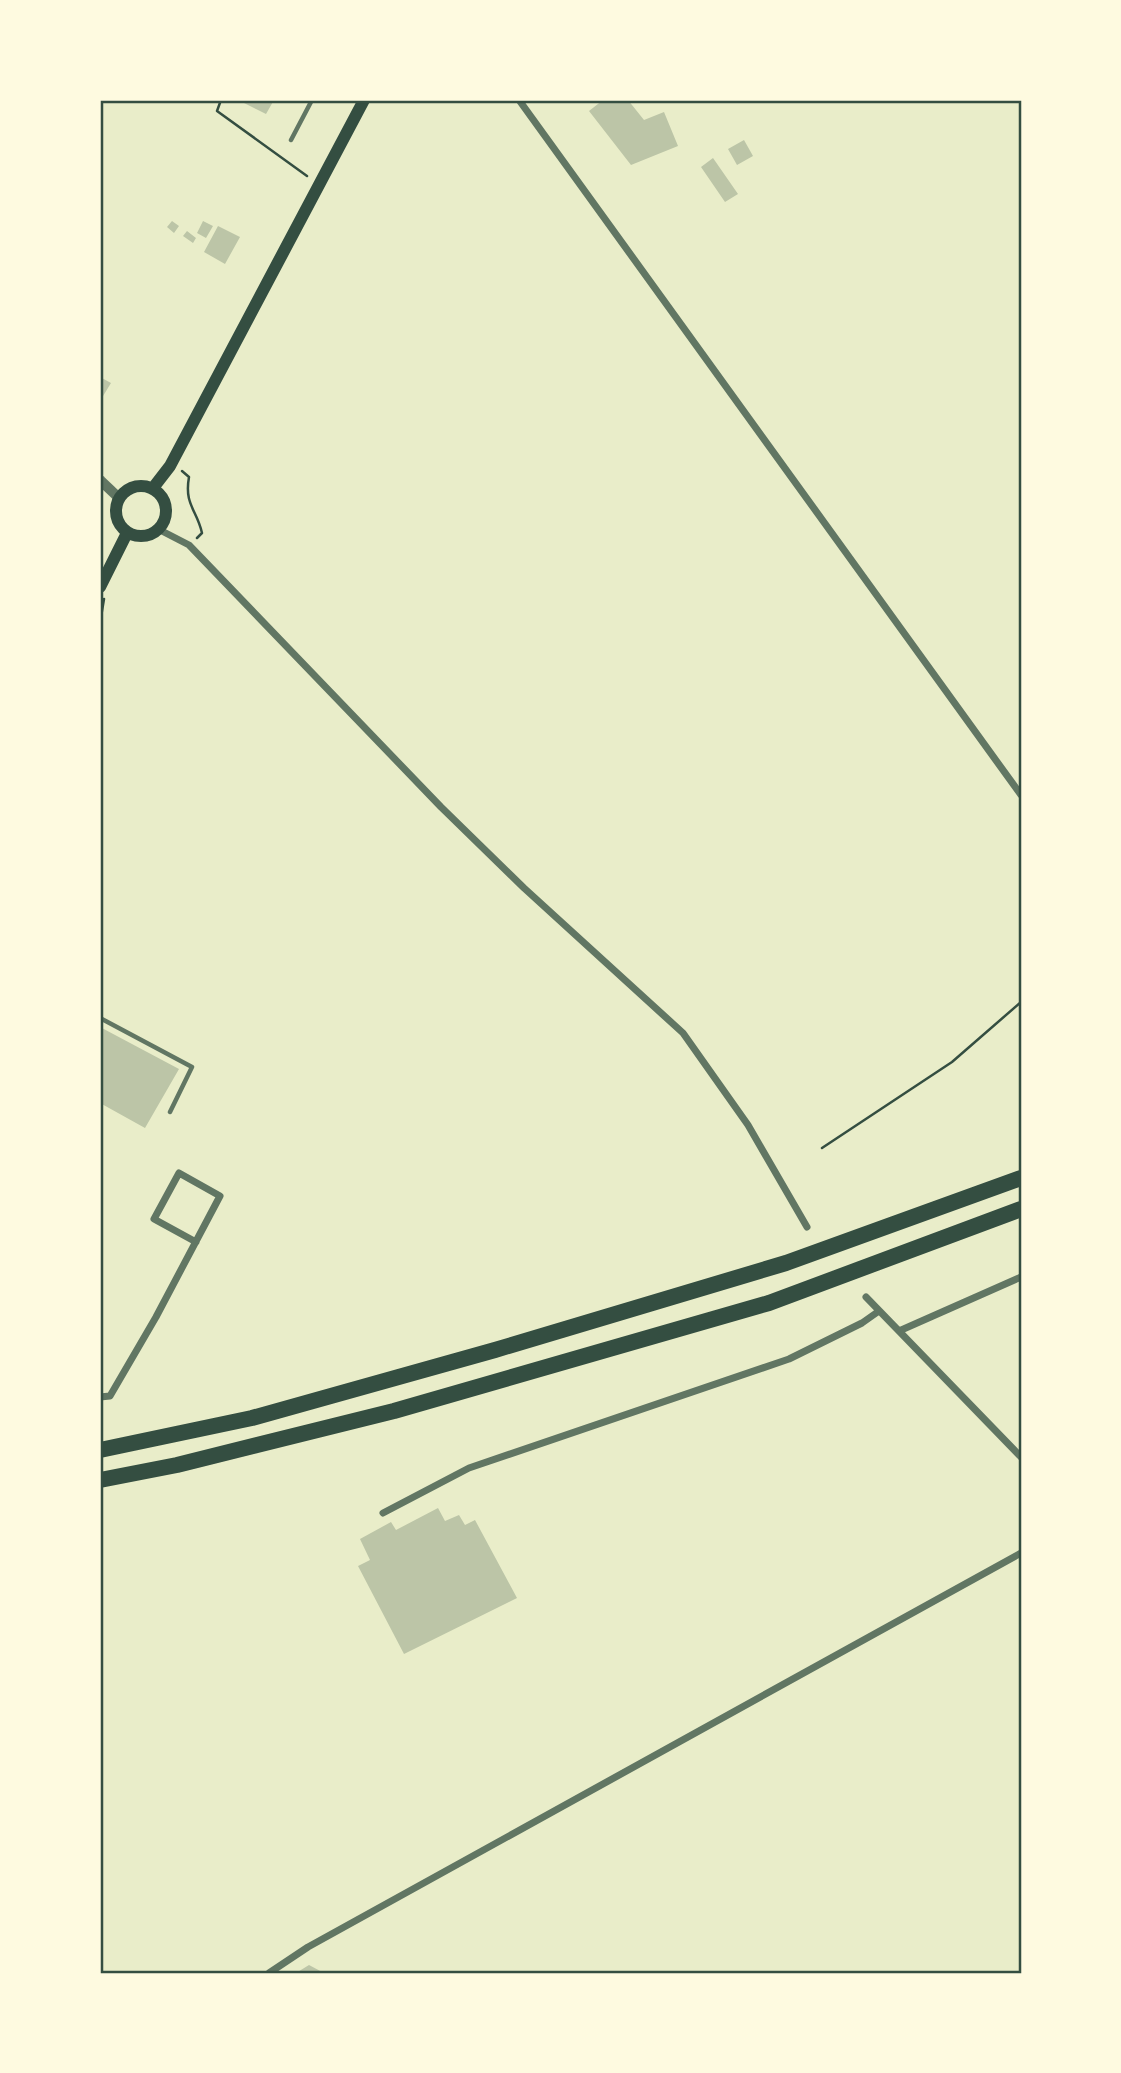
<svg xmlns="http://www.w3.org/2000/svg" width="1121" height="2073" viewBox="0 0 1121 2073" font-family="'DM Sans',sans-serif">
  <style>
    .building { fill: #bcc5a7 }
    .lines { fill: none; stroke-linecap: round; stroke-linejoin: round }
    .path { stroke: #344e41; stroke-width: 2.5 }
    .service { stroke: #617663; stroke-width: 4.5 }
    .minor { stroke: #617663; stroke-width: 7 }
    .tertiary { stroke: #617663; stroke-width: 10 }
    .secondary { stroke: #344e41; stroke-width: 12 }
    .motorway { stroke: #344e41; stroke-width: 16 }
    .neatline { fill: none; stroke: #344e41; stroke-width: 2.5 }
  </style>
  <rect width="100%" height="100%" fill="#e9edc9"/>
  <path class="building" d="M 238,100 L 274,100 L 266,114 Z
    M 603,100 L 628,100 L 644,120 L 664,112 L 678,146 L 631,165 L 589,111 Z
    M 744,140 L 753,156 L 737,165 L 728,149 Z
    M 713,158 L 738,194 L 725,202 L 701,167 Z
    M 172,221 L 179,226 L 174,233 L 167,227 Z
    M 203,221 L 213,226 L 206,238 L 197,233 Z
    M 218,226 L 240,237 L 225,264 L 204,252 Z
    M 187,231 L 196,238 L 193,243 L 183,236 Z
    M 100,377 L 111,383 L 100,401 Z
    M 100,1027 L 179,1069 L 145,1128 L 100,1103 Z
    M 438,1508 L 445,1521 L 459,1515 L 465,1525 L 475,1520 L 517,1598 L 404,1654 L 358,1566 L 370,1560 L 360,1539 L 391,1522 L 396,1530 Z
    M 309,1965 L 324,1973 L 296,1973 Z"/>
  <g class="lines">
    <path class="path" d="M 221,100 L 217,111 L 307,176
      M 182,471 L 189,477 C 184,505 197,510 202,533 L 197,538
      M 100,623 L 104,599
      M 822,1148 L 952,1062 L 1021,1002"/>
    <path class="service" d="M 291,140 L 312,100
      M 100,1018 L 192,1067 L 170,1112"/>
    <path class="minor" d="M 519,100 L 1021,795
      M 158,529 L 189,545 L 441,807 L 524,888 L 683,1033 L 748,1125 L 807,1227
      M 866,1297 L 1021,1457
      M 899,1331 L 1021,1277
      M 100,1397 L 110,1396 L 156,1317 L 220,1196 L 179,1173 L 154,1219 L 196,1242
      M 383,1513 L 469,1468 L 789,1359 L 862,1323 L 879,1311
      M 269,1973 L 308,1947 L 1021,1553"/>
    <path class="tertiary" d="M 100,480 L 119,498"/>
    <path class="secondary" d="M116 511a25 25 0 1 1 50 0a25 25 0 1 1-50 0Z
      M 153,488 L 170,466 L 364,100
      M 100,587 L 127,533"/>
    <path class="motorway" d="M 100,1450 L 252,1418 L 495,1350 L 786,1263 L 1021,1178
      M 100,1480 L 177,1465 L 394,1411 L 769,1303 L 1021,1209"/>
  </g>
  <rect width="1121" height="2073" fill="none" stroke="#fefae0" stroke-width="203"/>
  <rect x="102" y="102" width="918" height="1870" class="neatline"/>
</svg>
